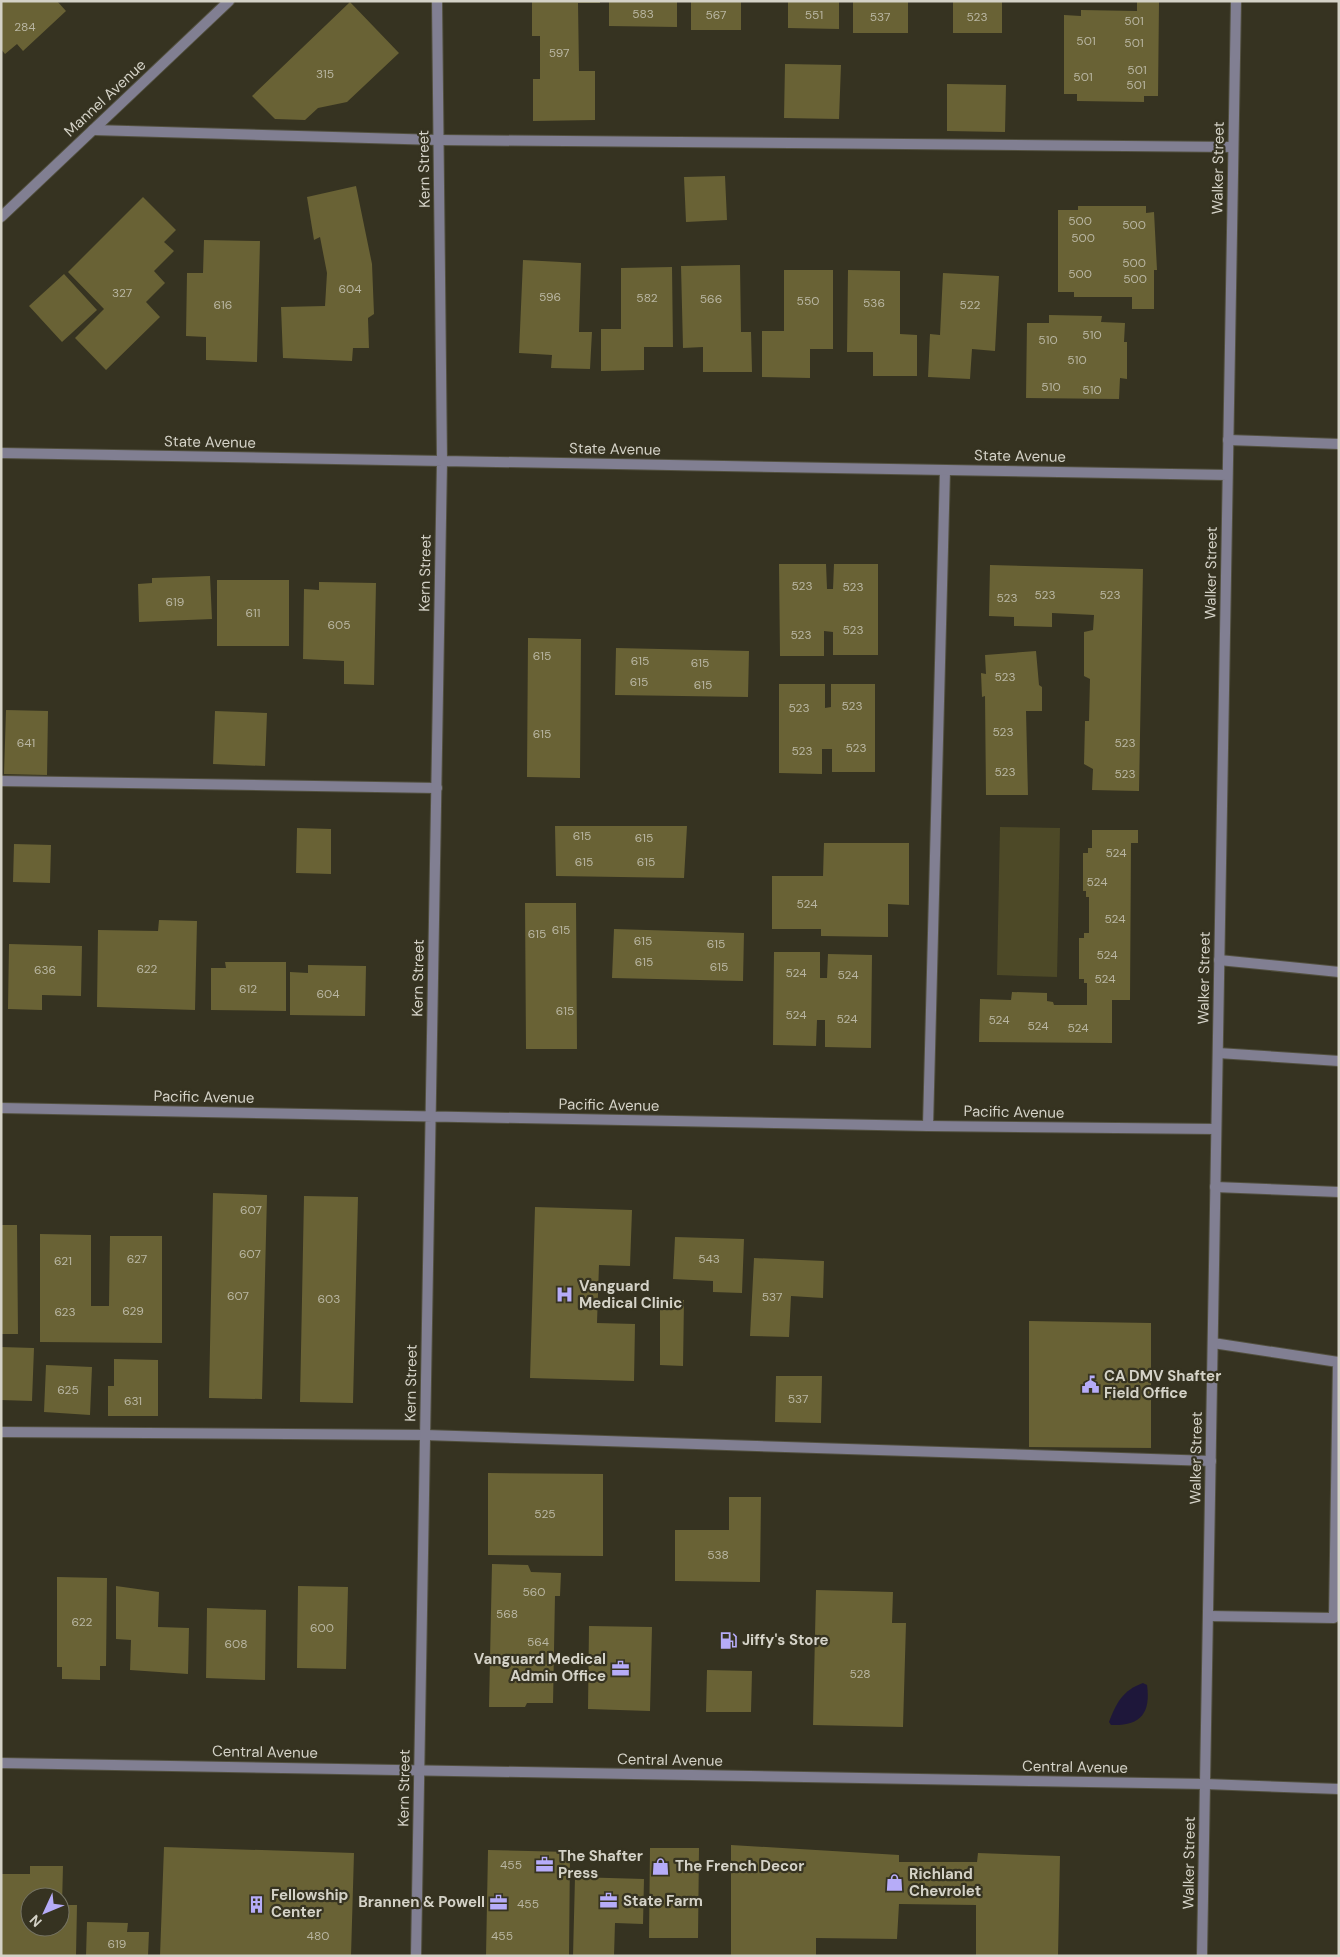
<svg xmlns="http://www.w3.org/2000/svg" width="1340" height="1957" viewBox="0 0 1340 1957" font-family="'DM Sans',sans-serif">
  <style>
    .green { fill: #4d4927 }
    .water { fill: #1e173a }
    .building { fill: #696235; fill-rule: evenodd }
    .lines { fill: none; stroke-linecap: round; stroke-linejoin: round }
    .service-casing { stroke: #52503f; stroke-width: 12 }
    .minor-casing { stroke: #52503f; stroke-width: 12 }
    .tertiary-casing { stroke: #52503f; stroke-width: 12 }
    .service { stroke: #817f92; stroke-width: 10 }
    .minor { stroke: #817f92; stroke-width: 10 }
    .tertiary { stroke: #817f92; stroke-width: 10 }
    .labels { text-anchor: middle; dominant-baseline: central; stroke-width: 4.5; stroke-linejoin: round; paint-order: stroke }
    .number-label { font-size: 12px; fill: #b9b6a2 }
    .street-label { font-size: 15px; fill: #d4d2c7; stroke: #363321 }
    .poi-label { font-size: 15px; font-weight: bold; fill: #d4d2c7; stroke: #363321; text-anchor: start }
  </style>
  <rect width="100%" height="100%" fill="#363321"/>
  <path class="green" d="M 1000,827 L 1060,828 L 1057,977 L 997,975 Z"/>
  <path class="water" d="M 1143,1683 L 1147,1685 C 1151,1714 1140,1726 1111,1725 L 1109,1722 C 1116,1703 1123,1690 1143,1683 Z"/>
  <path class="building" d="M 1,1 L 57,1 L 66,11 L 23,51 L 17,44 L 5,54 L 1,49 Z
    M 532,1 L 600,1 L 600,3 L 578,3 L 579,71 L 595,71 L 595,120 L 533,121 L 533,79 L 540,79 L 540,36 L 532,36 Z
    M 609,1 L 677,1 L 677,27 L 609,26 Z
    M 691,1 L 741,1 L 741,30 L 691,30 Z
    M 788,1 L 839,1 L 839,29 L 788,28 Z
    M 853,1 L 908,1 L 908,33 L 853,33 Z
    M 953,1 L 1002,1 L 1002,33 L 953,33 Z
    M 1137,1 L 1159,2 L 1158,96 L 1144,96 L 1144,102 L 1077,101 L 1077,94 L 1064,94 L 1064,15 L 1081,16 L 1081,10 L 1137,11 Z
    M 350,2 L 399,53 L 347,102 L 318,108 L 305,120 L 275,119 L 252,96 Z
    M 785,64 L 841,65 L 839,119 L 784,118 Z
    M 947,84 L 1006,85 L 1005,132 L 947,131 Z
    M 725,176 L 727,220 L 686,222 L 684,177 Z
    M 356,186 L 372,264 L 374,314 L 368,318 L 369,348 L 353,348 L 352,361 L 283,358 L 281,307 L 325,306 L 327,273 L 320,237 L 314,240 L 307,197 Z
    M 143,197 L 176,230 L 164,242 L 174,251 L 154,271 L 165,283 L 146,302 L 160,317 L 106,370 L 75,338 L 104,309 L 68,272 Z
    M 1078,206 L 1146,206 L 1146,213 L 1154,212 L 1157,270 L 1154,270 L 1154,309 L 1132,309 L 1132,297 L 1074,297 L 1074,292 L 1058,292 L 1058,210 L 1078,210 Z
    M 204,240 L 260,241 L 257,362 L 206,360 L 206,337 L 186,336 L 187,273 L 203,273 Z
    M 523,260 L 581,263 L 579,332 L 592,332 L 590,369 L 551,368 L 552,355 L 519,353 Z
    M 740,265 L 741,332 L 751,332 L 752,372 L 703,372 L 703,347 L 683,348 L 681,266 Z
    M 672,267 L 673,347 L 644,347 L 644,370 L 601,371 L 601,329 L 621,329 L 621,268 Z
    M 784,270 L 833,270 L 833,349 L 810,349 L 810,378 L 762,377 L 762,331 L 784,331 Z
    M 848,270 L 900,271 L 900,334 L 917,335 L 917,376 L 873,376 L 873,352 L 847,352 Z
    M 943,273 L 999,276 L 995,351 L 972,349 L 970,379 L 928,377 L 930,334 L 940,335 Z
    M 64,274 L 97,310 L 62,342 L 29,306 Z
    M 1049,315 L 1102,316 L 1101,322 L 1125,323 L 1124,342 L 1127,342 L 1127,379 L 1120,378 L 1119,399 L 1026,398 L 1027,323 L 1049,323 Z
    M 779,564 L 826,564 L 827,589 L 833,589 L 834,564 L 878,564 L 878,655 L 833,655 L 833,632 L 824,631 L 824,656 L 780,656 Z
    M 990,565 L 1143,569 L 1139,791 L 1092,790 L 1093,769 L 1084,764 L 1085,721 L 1089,721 L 1090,679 L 1084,676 L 1084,632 L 1093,630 L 1094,615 L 1052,613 L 1052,627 L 1014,626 L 1014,617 L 989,616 Z
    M 210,576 L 212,619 L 139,622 L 138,584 L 152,583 L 152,578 Z
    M 217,580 L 289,580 L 289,646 L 217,646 Z
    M 319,582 L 376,583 L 374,685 L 344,684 L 344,661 L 303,659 L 304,589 L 319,590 Z
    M 528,638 L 581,639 L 580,778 L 527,777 Z
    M 616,648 L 749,651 L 748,697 L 615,695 Z
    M 1036,651 L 1039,685 L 1042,687 L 1042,711 L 1026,711 L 1028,795 L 986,795 L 985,696 L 982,697 L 981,673 L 986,674 L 985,655 Z
    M 779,684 L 825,684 L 825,708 L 831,707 L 831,684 L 875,684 L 875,772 L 832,772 L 832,749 L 822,749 L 822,774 L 779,773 Z
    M 6,710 L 48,711 L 47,775 L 4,774 Z
    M 215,711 L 267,713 L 265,766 L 213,764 Z
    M 555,826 L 687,826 L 684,878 L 556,876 Z
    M 297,828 L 331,829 L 331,874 L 296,873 Z
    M 1092,830 L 1138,830 L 1138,843 L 1131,843 L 1130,1000 L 1112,1000 L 1112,1043 L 979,1042 L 980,999 L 1011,1000 L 1012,992 L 1047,993 L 1047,1001 L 1053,1002 L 1054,1005 L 1087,1005 L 1087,983 L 1084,983 L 1084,979 L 1079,979 L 1079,938 L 1084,938 L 1084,933 L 1089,933 L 1089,897 L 1086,897 L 1086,891 L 1083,891 L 1083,853 L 1088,853 L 1088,848 L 1092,848 Z
    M 824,843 L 909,843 L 909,905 L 888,904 L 888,937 L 821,936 L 821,929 L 772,929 L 772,876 L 823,876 Z
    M 14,844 L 51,845 L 50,883 L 13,882 Z
    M 525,903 L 576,903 L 577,1049 L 526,1049 Z
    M 159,920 L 197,921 L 195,1010 L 97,1007 L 98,930 L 158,931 Z
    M 614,929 L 744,933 L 743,981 L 612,978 Z
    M 9,944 L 82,946 L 81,996 L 42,995 L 42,1010 L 8,1009 Z
    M 774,952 L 820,952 L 820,978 L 827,978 L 828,954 L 872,955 L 871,1048 L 825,1047 L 825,1020 L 817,1020 L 816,1046 L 773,1045 Z
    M 225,962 L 286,962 L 286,1011 L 211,1010 L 211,968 L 226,968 Z
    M 308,965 L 366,966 L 365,1016 L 290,1015 L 290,972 L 308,973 Z
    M 213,1193 L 267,1195 L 262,1399 L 209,1398 Z
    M 304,1196 L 358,1197 L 353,1403 L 300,1402 Z
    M 535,1207 L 632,1210 L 630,1266 L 599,1265 L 597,1323 L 635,1324 L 634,1381 L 530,1378 Z
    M 1,1225 L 17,1225 L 18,1334 L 1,1334 Z
    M 40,1234 L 91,1235 L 91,1306 L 109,1306 L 110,1236 L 162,1236 L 162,1343 L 40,1342 Z
    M 675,1237 L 744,1239 L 742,1293 L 713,1292 L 713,1281 L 673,1279 Z
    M 754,1258 L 824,1261 L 823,1298 L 791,1296 L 789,1337 L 750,1336 Z
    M 660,1299 L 684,1300 L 683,1366 L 660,1365 Z
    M 1029,1321 L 1151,1323 L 1151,1448 L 1029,1447 Z
    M 1,1347 L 34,1348 L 32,1401 L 1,1400 Z
    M 114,1359 L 158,1360 L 158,1416 L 108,1416 L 108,1386 L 114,1386 Z
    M 46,1365 L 92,1367 L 90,1415 L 44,1412 Z
    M 776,1376 L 822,1376 L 821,1423 L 775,1422 Z
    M 488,1473 L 603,1474 L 603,1556 L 488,1555 Z
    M 729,1497 L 761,1497 L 760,1582 L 675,1581 L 675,1530 L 729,1530 Z
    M 492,1564 L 528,1565 L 531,1572 L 561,1573 L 560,1596 L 555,1596 L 553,1703 L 527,1703 L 525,1707 L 489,1707 Z
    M 57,1577 L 107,1578 L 106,1666 L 100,1666 L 100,1680 L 62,1679 L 62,1667 L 57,1667 Z
    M 116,1586 L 159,1592 L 158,1627 L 189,1628 L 188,1674 L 130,1670 L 131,1640 L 116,1639 Z
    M 298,1586 L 348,1587 L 346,1669 L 297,1668 Z
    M 816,1590 L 893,1592 L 892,1623 L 906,1623 L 903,1727 L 813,1725 Z
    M 207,1608 L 266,1610 L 265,1680 L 206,1678 Z
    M 589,1626 L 652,1627 L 650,1711 L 588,1709 Z
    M 707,1670 L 752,1671 L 751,1712 L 706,1712 Z
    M 731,1845 L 899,1855 L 899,1862 L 977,1862 L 978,1853 L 1060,1856 L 1058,1956 L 976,1956 L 976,1905 L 899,1904 L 897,1939 L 816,1938 L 816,1956 L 731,1956 Z
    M 164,1847 L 354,1853 L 351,1956 L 160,1956 Z
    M 650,1848 L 699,1848 L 698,1938 L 649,1938 Z
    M 488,1850 L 570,1852 L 569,1956 L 486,1956 Z
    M 30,1866 L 63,1866 L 62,1905 L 77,1905 L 76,1956 L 1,1956 L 1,1874 L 30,1874 ZM 30,1897 L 60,1897 L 60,1927 L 30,1927 Z
    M 575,1877 L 644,1879 L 643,1924 L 615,1923 L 614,1956 L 573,1956 Z
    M 87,1922 L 128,1923 L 127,1932 L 149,1932 L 148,1956 L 86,1956 Z"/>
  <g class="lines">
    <defs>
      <path id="service" d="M 93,130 L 439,140 L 1233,147
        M 1228,440 L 1339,444
        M 1,781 L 437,788
        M 1219,960 L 1339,972
        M 1218,1053 L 1339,1061
        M 928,1126 L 945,470
        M 1215,1187 L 1339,1192
        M 1,1432 L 425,1435 L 1211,1461
        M 1208,1616 L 1334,1618 L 1338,1362 L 1213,1343"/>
      <path id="minor" d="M 1,217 L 229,1
        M 1,453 L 1227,475
        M 1,1108 L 928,1126 L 1216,1129
        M 416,1956 L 442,461 L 437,1
        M 1202,1956 L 1236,1"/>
      <path id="tertiary" d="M 1,1763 L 1205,1784 L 1339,1789"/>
    </defs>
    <use href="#service" class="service-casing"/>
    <use href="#minor" class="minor-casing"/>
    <use href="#tertiary" class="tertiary-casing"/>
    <use href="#service" class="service"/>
    <use href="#minor" class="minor"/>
    <use href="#tertiary" class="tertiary"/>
  </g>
  <defs>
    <symbol id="hospital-bare" viewBox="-9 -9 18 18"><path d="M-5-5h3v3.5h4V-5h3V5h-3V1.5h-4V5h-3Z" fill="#b6acf8" stroke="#363321" stroke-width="2.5" paint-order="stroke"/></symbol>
    <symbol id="civic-bare" viewBox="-9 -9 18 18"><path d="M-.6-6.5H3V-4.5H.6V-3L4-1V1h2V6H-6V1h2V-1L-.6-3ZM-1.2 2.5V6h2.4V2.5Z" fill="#b6acf8" stroke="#363321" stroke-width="2.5" paint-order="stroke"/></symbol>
    <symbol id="fuel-bare" viewBox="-9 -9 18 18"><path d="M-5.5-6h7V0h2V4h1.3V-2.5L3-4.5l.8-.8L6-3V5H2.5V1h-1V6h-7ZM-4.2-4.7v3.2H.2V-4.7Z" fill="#b6acf8" stroke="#363321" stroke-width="2.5" paint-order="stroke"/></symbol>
    <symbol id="office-bare" viewBox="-9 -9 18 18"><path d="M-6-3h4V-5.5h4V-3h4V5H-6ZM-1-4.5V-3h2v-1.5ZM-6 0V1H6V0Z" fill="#b6acf8" stroke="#363321" stroke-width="2.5" paint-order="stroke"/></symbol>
    <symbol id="shop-bare" viewBox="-9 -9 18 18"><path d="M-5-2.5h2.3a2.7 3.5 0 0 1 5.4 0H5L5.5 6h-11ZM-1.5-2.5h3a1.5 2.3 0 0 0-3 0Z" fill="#b6acf8" stroke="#363321" stroke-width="2.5" paint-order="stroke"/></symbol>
    <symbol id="building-bare" viewBox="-9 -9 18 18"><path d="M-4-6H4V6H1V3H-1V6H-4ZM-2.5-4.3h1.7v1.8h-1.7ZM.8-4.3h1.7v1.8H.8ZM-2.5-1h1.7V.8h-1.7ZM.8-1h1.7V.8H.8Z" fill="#b6acf8" stroke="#363321" stroke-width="2.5" paint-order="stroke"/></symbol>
  </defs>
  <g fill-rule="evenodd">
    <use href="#hospital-bare" x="552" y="1282" width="25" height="25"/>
    <use href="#civic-bare" x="1078" y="1372" width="25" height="25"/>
    <use href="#fuel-bare" x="716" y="1628" width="25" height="25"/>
    <use href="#office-bare" x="608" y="1656" width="25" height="25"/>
    <use href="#office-bare" x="532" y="1852" width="25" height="25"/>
    <use href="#shop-bare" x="648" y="1854" width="25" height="25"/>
    <use href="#shop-bare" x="882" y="1870" width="25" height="25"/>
    <use href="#office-bare" x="596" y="1888" width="25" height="25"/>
    <use href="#office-bare" x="486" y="1890" width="25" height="25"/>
    <use href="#building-bare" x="244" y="1892" width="25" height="25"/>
  </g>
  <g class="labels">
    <g class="number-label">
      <text x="643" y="14">583</text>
      <text x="716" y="15">567</text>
      <text x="814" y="15">551</text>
      <text x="880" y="17">537</text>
      <text x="977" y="17">523</text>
      <text x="1134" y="21">501</text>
      <text x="25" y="27">284</text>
      <text x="1086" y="41">501</text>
      <text x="1134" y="43">501</text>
      <text x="559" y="53">597</text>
      <text x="1137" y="70">501</text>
      <text x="325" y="74">315</text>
      <text x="1083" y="77">501</text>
      <text x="1136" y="85">501</text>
      <text x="1080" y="221">500</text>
      <text x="1134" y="225">500</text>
      <text x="1083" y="238">500</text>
      <text x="1134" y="263">500</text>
      <text x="1080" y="274">500</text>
      <text x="1135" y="279">500</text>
      <text x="350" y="289">604</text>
      <text x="122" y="293">327</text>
      <text x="550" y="297">596</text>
      <text x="647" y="298">582</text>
      <text x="711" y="299">566</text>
      <text x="808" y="301">550</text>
      <text x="874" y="303">536</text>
      <text x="223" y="305">616</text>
      <text x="970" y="305">522</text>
      <text x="1092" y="335">510</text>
      <text x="1048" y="340">510</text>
      <text x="1077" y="360">510</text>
      <text x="1051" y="387">510</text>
      <text x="1092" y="390">510</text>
      <text x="802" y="586">523</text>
      <text x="853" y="587">523</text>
      <text x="1045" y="595">523</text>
      <text x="1110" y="595">523</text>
      <text x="1007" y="598">523</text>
      <text x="175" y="602">619</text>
      <text x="253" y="613">611</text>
      <text x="339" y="625">605</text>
      <text x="853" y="630">523</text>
      <text x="801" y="635">523</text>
      <text x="542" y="656">615</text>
      <text x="640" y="661">615</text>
      <text x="700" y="663">615</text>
      <text x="1005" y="677">523</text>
      <text x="639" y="682">615</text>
      <text x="703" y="685">615</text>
      <text x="852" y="706">523</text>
      <text x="799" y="708">523</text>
      <text x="1003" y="732">523</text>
      <text x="542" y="734">615</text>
      <text x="26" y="743">641</text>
      <text x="1125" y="743">523</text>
      <text x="856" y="748">523</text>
      <text x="802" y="751">523</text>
      <text x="1005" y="772">523</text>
      <text x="1125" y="774">523</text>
      <text x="582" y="836">615</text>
      <text x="644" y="838">615</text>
      <text x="1116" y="853">524</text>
      <text x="584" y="862">615</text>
      <text x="646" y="862">615</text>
      <text x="1097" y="882">524</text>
      <text x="807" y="904">524</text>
      <text x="1115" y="919">524</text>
      <text x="561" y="930">615</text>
      <text x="537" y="934">615</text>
      <text x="643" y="941">615</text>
      <text x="716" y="944">615</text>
      <text x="1107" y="955">524</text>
      <text x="644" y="962">615</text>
      <text x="719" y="967">615</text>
      <text x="147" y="969">622</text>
      <text x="45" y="970">636</text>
      <text x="796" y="973">524</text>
      <text x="848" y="975">524</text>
      <text x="1105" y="979">524</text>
      <text x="248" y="989">612</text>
      <text x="328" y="994">604</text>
      <text x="565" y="1011">615</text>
      <text x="796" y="1015">524</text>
      <text x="847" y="1019">524</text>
      <text x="999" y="1020">524</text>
      <text x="1038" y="1026">524</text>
      <text x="1078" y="1028">524</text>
      <text x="251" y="1210">607</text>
      <text x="250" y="1254">607</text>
      <text x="137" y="1259">627</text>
      <text x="709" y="1259">543</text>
      <text x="63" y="1261">621</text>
      <text x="238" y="1296">607</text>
      <text x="772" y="1297">537</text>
      <text x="329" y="1299">603</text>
      <text x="133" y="1311">629</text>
      <text x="65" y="1312">623</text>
      <text x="68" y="1390">625</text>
      <text x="798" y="1399">537</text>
      <text x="133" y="1401">631</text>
      <text x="545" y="1514">525</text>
      <text x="718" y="1555">538</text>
      <text x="534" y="1592">560</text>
      <text x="507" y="1614">568</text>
      <text x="82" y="1622">622</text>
      <text x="322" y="1628">600</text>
      <text x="538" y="1642">564</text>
      <text x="236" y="1644">608</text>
      <text x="860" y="1674">528</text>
      <text x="511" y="1865">455</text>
      <text x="528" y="1904">455</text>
      <text x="318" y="1936">480</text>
      <text x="502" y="1936">455</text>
      <text x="117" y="1944">619</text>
    </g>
    <g class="street-label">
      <text transform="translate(105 98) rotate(-43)">Mannel Avenue</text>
      <text transform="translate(1218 168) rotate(-89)">Walker Street</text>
      <text transform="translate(424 169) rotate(-91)">Kern Street</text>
      <text transform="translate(210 442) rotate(1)">State Avenue</text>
      <text transform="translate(615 449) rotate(1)">State Avenue</text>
      <text transform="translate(1020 456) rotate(1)">State Avenue</text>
      <text transform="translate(425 573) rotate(-89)">Kern Street</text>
      <text transform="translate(1211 573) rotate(-89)">Walker Street</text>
      <text transform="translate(418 978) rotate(-89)">Kern Street</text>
      <text transform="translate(1204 978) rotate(-89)">Walker Street</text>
      <text transform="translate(204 1097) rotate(1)">Pacific Avenue</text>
      <text transform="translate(609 1105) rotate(1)">Pacific Avenue</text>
      <text transform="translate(1014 1112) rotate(1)">Pacific Avenue</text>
      <text transform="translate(411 1383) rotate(-89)">Kern Street</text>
      <text transform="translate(1196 1458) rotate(-89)">Walker Street</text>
      <text transform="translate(265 1752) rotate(1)">Central Avenue</text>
      <text transform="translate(670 1760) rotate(1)">Central Avenue</text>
      <text transform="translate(1075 1767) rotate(1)">Central Avenue</text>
      <text transform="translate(404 1788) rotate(-89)">Kern Street</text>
      <text transform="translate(1189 1863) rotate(-89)">Walker Street</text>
    </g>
    <g class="poi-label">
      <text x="579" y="1286">Vanguard<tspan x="579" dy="17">Medical Clinic</tspan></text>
      <text x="1104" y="1376">CA DMV Shafter<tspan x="1104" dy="17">Field Office</tspan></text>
      <text x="742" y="1640">Jiffy's Store</text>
      <text x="606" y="1659" text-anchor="end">Vanguard Medical<tspan x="606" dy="17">Admin Office</tspan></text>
      <text x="558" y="1856">The Shafter<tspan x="558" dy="17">Press</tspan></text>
      <text x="675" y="1866">The French Decor</text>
      <text x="909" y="1874">Richland<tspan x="909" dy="17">Chevrolet</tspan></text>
      <text x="271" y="1895">Fellowship<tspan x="271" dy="17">Center</tspan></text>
      <text x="623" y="1901">State Farm</text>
      <text x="485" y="1902" text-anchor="end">Brannen &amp; Powell</text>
    </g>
  </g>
  <rect width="1340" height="1957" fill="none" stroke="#d4d2c7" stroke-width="5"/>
  <g transform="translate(45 1912) rotate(226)"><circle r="24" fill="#363321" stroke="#757363"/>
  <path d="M0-4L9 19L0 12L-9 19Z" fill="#b6acf8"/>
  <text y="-8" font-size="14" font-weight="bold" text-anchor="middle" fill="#d4d2c7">N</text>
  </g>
</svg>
